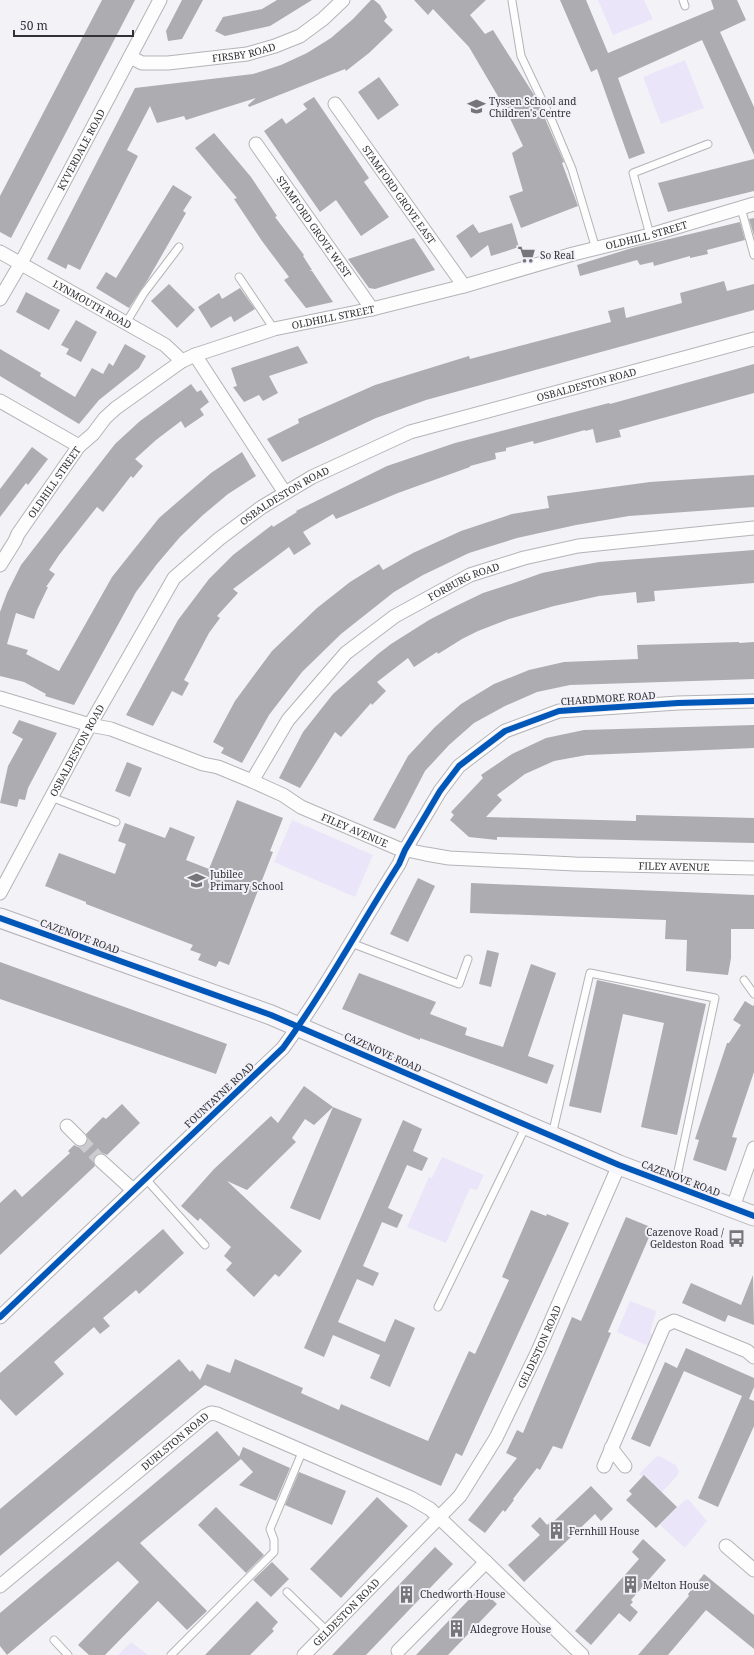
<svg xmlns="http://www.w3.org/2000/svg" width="754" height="1655" viewBox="0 0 754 1655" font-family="'Noto Serif',serif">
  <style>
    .green { fill: #ebe5f9 }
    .building { fill: #adacb0 }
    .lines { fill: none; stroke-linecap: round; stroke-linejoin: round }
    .street-tunnel { stroke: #cccccf; stroke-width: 13; stroke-dasharray: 13 6; stroke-linecap: butt }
    .lane-casing { stroke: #b4b3b7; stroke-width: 9 }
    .street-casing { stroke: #b4b3b7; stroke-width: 15 }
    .secondary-casing { stroke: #b4b3b7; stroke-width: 21 }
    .lane { stroke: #fdfdfe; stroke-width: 7 }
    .street { stroke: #fdfdfe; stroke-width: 13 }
    .secondary { stroke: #f7f6fa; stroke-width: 19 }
    .cycleway-casing { stroke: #f2f0f8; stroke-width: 8 }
    .cycleway { stroke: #0057b8; stroke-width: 6 }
    .labels { text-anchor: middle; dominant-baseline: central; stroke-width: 4; stroke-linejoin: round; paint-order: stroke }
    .street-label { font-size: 10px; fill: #323235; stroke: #f2f0f8 }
    .poi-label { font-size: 10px; fill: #323235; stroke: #f2f0f8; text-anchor: start }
  </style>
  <rect width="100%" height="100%" fill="#f3f2f6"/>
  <path class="green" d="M 598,0 L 644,0 L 653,19 L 613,35 Z
    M 685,60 L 704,108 L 661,124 L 643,77 Z
    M 292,820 L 373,855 L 355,897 L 274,862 Z
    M 442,1157 L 484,1175 L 477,1190 L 470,1188 L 446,1243 L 407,1227 L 429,1177 L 432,1178 Z
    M 630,1301 L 656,1311 L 650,1333 L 653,1334 L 648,1346 L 617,1332 Z
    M 659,1456 L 676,1465 L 679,1472 L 677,1476 L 660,1494 L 651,1486 L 653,1483 L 645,1475 L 642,1477 L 639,1474 L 656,1457 Z
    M 686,1499 L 689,1500 L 707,1521 L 685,1548 L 660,1525 Z
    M 131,1642 L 148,1655 L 118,1655 Z"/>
  <path class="building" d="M 102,0 L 135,0 L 11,238 L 0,232 L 0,196 Z
    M 182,0 L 203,0 L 182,39 L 168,41 L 166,31 Z
    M 277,0 L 312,0 L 270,26 L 225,36 L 215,31 L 223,17 L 262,9 Z
    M 371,0 L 374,0 L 380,5 L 387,17 L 384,21 L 393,30 L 369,53 L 346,71 L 345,69 L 249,107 L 248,105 L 256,98 L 186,120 L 184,116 L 157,123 L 150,106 L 127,150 L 138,156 L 80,270 L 68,264 L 66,269 L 47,259 L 135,88 L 253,74 L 281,65 L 307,53 L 331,38 L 353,19 Z
    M 414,0 L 486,0 L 470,15 L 485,34 L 493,30 L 536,98 L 564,162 L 562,163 L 578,206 L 521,228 L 509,196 L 523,191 L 512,153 L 523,146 L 506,110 L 469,47 L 433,9 L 428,15 Z
    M 560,0 L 586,0 L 608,53 L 714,9 L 711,0 L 737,0 L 746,20 L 720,32 L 754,107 L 754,155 L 702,40 L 618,78 L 645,153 L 629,159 L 597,69 L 591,72 Z
    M 379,77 L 399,105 L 378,120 L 358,92 Z
    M 314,97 L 369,178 L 364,182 L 389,217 L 361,236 L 336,200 L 320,212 L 264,131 L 282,118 L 286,124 L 307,109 L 303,104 Z
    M 214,133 L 251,177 L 277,216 L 275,217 L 304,255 L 303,256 L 312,270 L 309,271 L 312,271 L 333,302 L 306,308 L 284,280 L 289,277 L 262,241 L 234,199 L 237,198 L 195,148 Z
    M 754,159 L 754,191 L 668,212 L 658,183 Z
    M 173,185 L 192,197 L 183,211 L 186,213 L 147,281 L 129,308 L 96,288 L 106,272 L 116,278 Z
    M 754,218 L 754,236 L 749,219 Z
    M 740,222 L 745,240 L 707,250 L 708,254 L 690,258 L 690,256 L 654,266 L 653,262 L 640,265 L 637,260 L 580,276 L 577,265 L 632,248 Z
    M 512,223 L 519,247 L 491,256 L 488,245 L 471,258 L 456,236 L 473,224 L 479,233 Z
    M 414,238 L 435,270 L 375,289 L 369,288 L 348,259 Z
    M 724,281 L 727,291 L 754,284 L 754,310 L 426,400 L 376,418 L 282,462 L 267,439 L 299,423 L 298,419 L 375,385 L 469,356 L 470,359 L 611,322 L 608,311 L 624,307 L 626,318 L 682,303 L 680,293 Z
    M 169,284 L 195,310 L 177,328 L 151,301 Z
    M 240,288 L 255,309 L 234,322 L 231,316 L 211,328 L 198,307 L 219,293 L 222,299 Z
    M 26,292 L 60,310 L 49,330 L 16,312 Z
    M 76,320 L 97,332 L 81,362 L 66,354 L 69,349 L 61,345 Z
    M 125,344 L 146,356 L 139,368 L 99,400 L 79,424 L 0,376 L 0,349 L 41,373 L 40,376 L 75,397 L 92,368 L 103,374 L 109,363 L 113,366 Z
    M 298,346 L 308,363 L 269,376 L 278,393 L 263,401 L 259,395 L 244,402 L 233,387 L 237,386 L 231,368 Z
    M 754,364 L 754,393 L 619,430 L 621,437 L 596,443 L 593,429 L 585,431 L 585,430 L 534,444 L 533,441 L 506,448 L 506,451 L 495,453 L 496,459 L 470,466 L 470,467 L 398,493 L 336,519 L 333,514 L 303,532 L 311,544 L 294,555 L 289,547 L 233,589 L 238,593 L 217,616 L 220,618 L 209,633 L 184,680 L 189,683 L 182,696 L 172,691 L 153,726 L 126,715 L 178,620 L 209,579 L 233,555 L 272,525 L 273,527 L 297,512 L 296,511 L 387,466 L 455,443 L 609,403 L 610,404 Z
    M 191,384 L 197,392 L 201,390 L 209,402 L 200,409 L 204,415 L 185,428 L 181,421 L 156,440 L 135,459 L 143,466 L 133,478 L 131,476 L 103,512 L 97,507 L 59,555 L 49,570 L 55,574 L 46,587 L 48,587 L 37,610 L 34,619 L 16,613 L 7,644 L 28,650 L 26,654 L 59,671 L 112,577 L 159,518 L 211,473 L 242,452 L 256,476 L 228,494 L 203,515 L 180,537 L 157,564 L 136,592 L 74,705 L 45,696 L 46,694 L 24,682 L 0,676 L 0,612 L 7,593 L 21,565 L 115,444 L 140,421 Z
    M 32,447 L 48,459 L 28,485 L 26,483 L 0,517 L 0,489 Z
    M 754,475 L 754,507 L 629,516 L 576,525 L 517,538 L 469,553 L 423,575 L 394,592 L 341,634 L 302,672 L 269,715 L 242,763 L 221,753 L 224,748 L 213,742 L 235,701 L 272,651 L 317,608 L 350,582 L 379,564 L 383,570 L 413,553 L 461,531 L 512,514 L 549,508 L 547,496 L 650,482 Z
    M 754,550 L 754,583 L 654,591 L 655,601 L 637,603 L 636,592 L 599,596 L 554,606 L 509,619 L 478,631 L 462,639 L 438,654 L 437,652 L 414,667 L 408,658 L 377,682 L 386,691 L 372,705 L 371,703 L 341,737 L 335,732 L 300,788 L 279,778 L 303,732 L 333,694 L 378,654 L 391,644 L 429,620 L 456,606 L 483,593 L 511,584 L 542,573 L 572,567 L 599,562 Z
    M 739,642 L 739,643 L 754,642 L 754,679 L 570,685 L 537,692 L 505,706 L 474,723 L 449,745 L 425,771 L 395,829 L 373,820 L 408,756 L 434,728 L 446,717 L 461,704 L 494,684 L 529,670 L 564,662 L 638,659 L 637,645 Z
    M 19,720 L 57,733 L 28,788 L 25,800 L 19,799 L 17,807 L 0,803 L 8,766 L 23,739 L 12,733 Z
    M 754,725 L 754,748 L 587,755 L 554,761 L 525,774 L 497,795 L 502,800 L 486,817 L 636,821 L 636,815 L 754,818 L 754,843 L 497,837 L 497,840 L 469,837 L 450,820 L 454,815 L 451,812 L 483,778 L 481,775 L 512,754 L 546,738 L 584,730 Z
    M 127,762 L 142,768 L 130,797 L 115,791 Z
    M 237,800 L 283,818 L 270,851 L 273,852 L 229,965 L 219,961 L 216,967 L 198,960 L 201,954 L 190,950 L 193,945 L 86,904 L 86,902 L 45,886 L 59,853 L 115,874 L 126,844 L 118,841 L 125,823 L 165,838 L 170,827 L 195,837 L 186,860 L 209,869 Z
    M 418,878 L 435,886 L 408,942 L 390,934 Z
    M 471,883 L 754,895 L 754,929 L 731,929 L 731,958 L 728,975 L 686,971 L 687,940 L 665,939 L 666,920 L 470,913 Z
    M 487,950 L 499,953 L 491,987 L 479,984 Z
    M 0,962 L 227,1044 L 216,1074 L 0,999 Z
    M 531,964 L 556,973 L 528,1056 L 554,1065 L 547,1084 L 420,1038 L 420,1040 L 342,1009 L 359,973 L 436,1002 L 430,1014 L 467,1028 L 465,1035 L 503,1047 Z
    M 597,980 L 706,1004 L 677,1135 L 641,1127 L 664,1023 L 623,1014 L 601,1113 L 569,1106 Z
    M 745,1001 L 753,1006 L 754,1005 L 754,1072 L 732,1137 L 737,1138 L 726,1171 L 693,1160 L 699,1140 L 695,1139 L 727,1043 L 729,1043 L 741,1025 L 733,1020 Z
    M 304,1086 L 333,1107 L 314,1125 L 305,1119 L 292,1138 L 296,1142 L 247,1190 L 227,1181 L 302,1251 L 279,1277 L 275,1274 L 254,1297 L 226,1270 L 232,1263 L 224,1256 L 231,1247 L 200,1218 L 198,1221 L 181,1206 L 214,1169 L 271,1116 L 278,1123 Z
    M 122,1104 L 140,1123 L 107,1155 L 102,1153 L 95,1155 L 93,1160 L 95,1166 L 0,1255 L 0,1203 L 15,1189 L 22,1197 L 70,1153 L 68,1151 L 74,1145 L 78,1147 L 85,1145 L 88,1141 L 86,1134 L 103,1117 L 106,1119 Z
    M 333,1107 L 362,1119 L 320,1220 L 290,1208 Z
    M 403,1120 L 422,1129 L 413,1151 L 428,1158 L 422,1171 L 407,1165 L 388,1208 L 403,1215 L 397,1228 L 382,1222 L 363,1266 L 379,1273 L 373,1286 L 357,1279 L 338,1322 L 385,1342 L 395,1319 L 415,1328 L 390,1387 L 370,1378 L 380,1355 L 333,1335 L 324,1357 L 304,1348 Z
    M 531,1210 L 546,1216 L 547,1214 L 569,1223 L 462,1456 L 456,1453 L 441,1486 L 205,1385 L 0,1556 L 0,1509 L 179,1359 L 190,1372 L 192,1370 L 200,1380 L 207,1364 L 230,1373 L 235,1359 L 303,1388 L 301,1393 L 339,1410 L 341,1404 L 428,1441 L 469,1351 L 475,1354 L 509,1280 L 502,1277 Z
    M 626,1217 L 653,1228 L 608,1332 L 611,1333 L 562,1449 L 553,1446 L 540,1470 L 537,1468 L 513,1499 L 514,1500 L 505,1512 L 503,1510 L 485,1533 L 468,1520 L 517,1458 L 506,1453 L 517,1430 L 523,1433 L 572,1317 L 581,1321 Z
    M 163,1229 L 184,1253 L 139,1294 L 136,1290 L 103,1318 L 110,1326 L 100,1334 L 94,1327 L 54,1362 L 64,1374 L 16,1416 L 0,1399 L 0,1373 Z
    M 753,1275 L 754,1325 L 728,1315 L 725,1322 L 682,1303 L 691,1283 L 741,1305 Z
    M 686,1348 L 754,1378 L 754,1387 L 749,1399 L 684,1371 L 650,1447 L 631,1439 L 665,1362 L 677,1368 Z
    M 742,1396 L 754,1401 L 754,1426 L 718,1507 L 698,1498 Z
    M 217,1431 L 241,1459 L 140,1543 L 207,1611 L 187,1630 L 158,1601 L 105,1655 L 89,1655 L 78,1645 L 139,1582 L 118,1561 L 7,1655 L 0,1646 L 0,1613 Z
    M 243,1447 L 290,1468 L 276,1501 L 239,1485 L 253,1472 L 239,1457 Z
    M 299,1472 L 346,1491 L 332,1525 L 285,1505 Z
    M 644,1475 L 677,1507 L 656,1528 L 626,1500 L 632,1494 L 629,1491 Z
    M 591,1486 L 613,1509 L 601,1521 L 595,1514 L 524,1582 L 508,1565 L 540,1535 L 531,1526 L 540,1517 L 547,1525 L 551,1522 L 552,1523 Z
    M 377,1497 L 408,1526 L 341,1598 L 310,1569 Z
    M 216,1507 L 264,1555 L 246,1573 L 198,1525 Z
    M 643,1539 L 666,1560 L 631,1600 L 633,1602 L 630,1605 L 638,1612 L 630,1622 L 619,1613 L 591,1645 L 575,1631 L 639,1559 L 632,1552 Z
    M 435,1547 L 453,1564 L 366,1655 L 332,1655 Z
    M 272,1562 L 289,1579 L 271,1597 L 253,1580 Z
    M 704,1574 L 754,1615 L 754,1649 L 706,1610 L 668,1655 L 638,1655 L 689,1596 L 688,1594 Z
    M 480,1588 L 497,1604 L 448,1655 L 416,1655 Z
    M 257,1601 L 278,1622 L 272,1629 L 274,1631 L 250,1655 L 205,1655 Z"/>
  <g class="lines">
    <path class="street-tunnel" d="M 80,1139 L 101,1161"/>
    <defs>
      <path id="lane" d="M 683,0 L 685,6
        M 512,1 L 521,56 L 552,121 L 572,169 L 596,249
        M 741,208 L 754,255
        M 650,235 L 633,173 L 708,144
        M 239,277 L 274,329
        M 126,323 L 144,293 L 179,247
        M 51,797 L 116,822
        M 351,943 L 459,984 L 468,959
        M 744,980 L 754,994
        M 552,1135 L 590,973 L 715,998 L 675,1185
        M 145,1178 L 205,1245
        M 438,1307 L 526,1126
        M 287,1592 L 327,1631
        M 54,1640 L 68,1655
        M 171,1655 L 274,1552 L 274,1540 L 270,1529 L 303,1450"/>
      <g id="street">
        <path id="s1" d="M 130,57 L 142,63 L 168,63 L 247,54 L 275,46 L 300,36 L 323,19 L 343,0"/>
        <path id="s2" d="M 335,104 L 464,286"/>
        <path id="s3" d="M 256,144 L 372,309"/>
        <path id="s4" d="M 0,252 L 165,345 L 182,361"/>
        <path id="s5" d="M 0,299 L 21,263 L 160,0"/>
        <path d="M 195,355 L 285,493"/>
        <path d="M 0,401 L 79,446"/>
        <path id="s6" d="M 0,565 L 15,541 L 18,534 L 79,446 L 93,434 L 105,418 L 116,408 L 182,361 L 195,355 L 274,329 L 372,309 L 464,286 L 573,254 L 650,235 L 754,204"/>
        <path id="s7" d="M 0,698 L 90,725 L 111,729 L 203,764 L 218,767 L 252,781 L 283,795 L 301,807 L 397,848 L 426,854 L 449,858 L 575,864 L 754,868"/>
        <path id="s8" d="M 252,781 L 288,720 L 346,653 L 395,616 L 470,575 L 524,558 L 578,546 L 754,528"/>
        <path id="s9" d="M 0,893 L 90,725 L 174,578 L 219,539 L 262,507 L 312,477 L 410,432 L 754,339"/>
        <path d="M 67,1126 L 80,1139"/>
        <path d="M 101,1161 L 133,1190"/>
        <path d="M 733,1207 L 754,1148"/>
        <path d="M 0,1317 L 283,1048 C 326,989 360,925 399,864 L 405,850 L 440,791 L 459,766 L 505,731 L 559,711 L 678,703 L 754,701"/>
        <path d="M 611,1448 L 625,1466"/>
        <path d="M 604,1466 L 664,1326 L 674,1321 L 747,1351 L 754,1357"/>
        <path d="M 726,1546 L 754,1570"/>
        <path d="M 486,1562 L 582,1655"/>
        <path id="s10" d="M 0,1586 L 205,1416 L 211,1413 L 217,1414 L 411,1498 L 430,1509 L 486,1562 L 398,1651"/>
        <path id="s11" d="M 304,1655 L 460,1496 L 496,1438 L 538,1351 L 619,1165"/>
      </g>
      <path id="secondary" d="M 0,918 L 271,1015 L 619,1165 L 754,1216"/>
    </defs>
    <use href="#lane" class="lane-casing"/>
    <use href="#street" class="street-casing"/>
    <use href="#secondary" class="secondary-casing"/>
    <use href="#lane" class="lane"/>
    <use href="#street" class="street"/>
    <use href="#secondary" class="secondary"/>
    <defs>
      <path id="cycleway" d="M 0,918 L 271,1015 L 619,1165 L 754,1216
        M 0,1317 L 283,1048 C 326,989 360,925 399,864 L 405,850 L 440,791 L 459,766 L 505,731 L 559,711 L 678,703 L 754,701"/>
    </defs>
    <use href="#cycleway" class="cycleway-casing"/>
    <use href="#cycleway" class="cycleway"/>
  </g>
  <defs>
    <symbol id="school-bare" viewBox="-9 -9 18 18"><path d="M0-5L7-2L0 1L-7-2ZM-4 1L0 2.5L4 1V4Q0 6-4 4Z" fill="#767579" stroke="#f2f0f8" stroke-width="2.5" paint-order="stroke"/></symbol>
    <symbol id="supermarket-bare" viewBox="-9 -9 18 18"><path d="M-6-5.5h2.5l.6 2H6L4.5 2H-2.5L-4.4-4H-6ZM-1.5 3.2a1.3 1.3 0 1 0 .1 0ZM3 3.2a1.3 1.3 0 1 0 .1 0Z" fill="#767579" stroke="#f2f0f8" stroke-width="2.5" paint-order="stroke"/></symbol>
    <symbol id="bus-bare" viewBox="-9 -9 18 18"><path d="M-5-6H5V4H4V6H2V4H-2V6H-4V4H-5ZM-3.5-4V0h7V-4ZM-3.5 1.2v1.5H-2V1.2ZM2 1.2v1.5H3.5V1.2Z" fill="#767579" stroke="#f2f0f8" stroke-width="2.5" paint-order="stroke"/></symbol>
    <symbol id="building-bare" viewBox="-9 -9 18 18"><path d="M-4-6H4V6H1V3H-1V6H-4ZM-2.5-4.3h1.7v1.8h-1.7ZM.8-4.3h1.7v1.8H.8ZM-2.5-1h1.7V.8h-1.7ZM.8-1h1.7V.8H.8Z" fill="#767579" stroke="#f2f0f8" stroke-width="2.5" paint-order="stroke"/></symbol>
  </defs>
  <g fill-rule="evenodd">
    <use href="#school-bare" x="464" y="94" width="25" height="25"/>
    <use href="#supermarket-bare" x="514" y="242" width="25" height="25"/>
    <use href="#school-bare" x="184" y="868" width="25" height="25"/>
    <use href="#bus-bare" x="724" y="1226" width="25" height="25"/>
    <use href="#building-bare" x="544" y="1518" width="25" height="25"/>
    <use href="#building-bare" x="618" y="1572" width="25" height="25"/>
    <use href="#building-bare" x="394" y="1582" width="25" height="25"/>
    <use href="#building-bare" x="444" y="1616" width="25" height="25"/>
  </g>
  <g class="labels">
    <g class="street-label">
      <text stroke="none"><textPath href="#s1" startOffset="116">FIRSBY ROAD</textPath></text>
      <text stroke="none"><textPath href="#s5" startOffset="170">KYVERDALE ROAD</textPath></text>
      <text stroke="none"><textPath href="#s2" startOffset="111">STAMFORD GROVE EAST</textPath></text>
      <text stroke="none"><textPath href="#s3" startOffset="101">STAMFORD GROVE WEST</textPath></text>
      <text stroke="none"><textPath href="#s6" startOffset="759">OLDHILL STREET</textPath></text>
      <text stroke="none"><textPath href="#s4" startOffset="106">LYNMOUTH ROAD</textPath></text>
      <text stroke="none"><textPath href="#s6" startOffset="435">OLDHILL STREET</textPath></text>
      <text stroke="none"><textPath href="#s9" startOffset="822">OSBALDESTON ROAD</textPath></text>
      <text stroke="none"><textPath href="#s6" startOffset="99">OLDHILL STREET</textPath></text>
      <text stroke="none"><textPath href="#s9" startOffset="498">OSBALDESTON ROAD</textPath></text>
      <text stroke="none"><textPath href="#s8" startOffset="298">FORBURG ROAD</textPath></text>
      <text transform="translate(608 698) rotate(-4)">CHARDMORE ROAD</text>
      <text stroke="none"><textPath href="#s9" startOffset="162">OSBALDESTON ROAD</textPath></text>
      <text stroke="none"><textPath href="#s7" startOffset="380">FILEY AVENUE</textPath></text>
      <text stroke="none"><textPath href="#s7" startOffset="704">FILEY AVENUE</textPath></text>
      <text transform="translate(80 936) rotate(20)">CAZENOVE ROAD</text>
      <text transform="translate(383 1052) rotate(24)">CAZENOVE ROAD</text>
      <text transform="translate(219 1095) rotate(-43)">FOUNTAYNE ROAD</text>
      <text transform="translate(681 1178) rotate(21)">CAZENOVE ROAD</text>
      <text stroke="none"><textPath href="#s11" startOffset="392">GELDESTON ROAD</textPath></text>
      <text stroke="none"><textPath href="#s10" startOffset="227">DURLSTON ROAD</textPath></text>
      <text stroke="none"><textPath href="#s11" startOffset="60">GELDESTON ROAD</textPath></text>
    </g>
    <g class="poi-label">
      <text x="489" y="101">Tyssen School and<tspan x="489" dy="12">Children's Centre</tspan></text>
      <text x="540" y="255">So Real</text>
      <text x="210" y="874">Jubilee<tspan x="210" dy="12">Primary School</tspan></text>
      <text x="724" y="1232" text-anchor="end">Cazenove Road /<tspan x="724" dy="12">Geldeston Road</tspan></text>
      <text x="569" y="1531">Fernhill House</text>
      <text x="643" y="1585">Melton House</text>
      <text x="420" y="1594">Chedworth House</text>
      <text x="470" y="1629">Aldegrove House</text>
    </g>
  </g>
  <path d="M14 30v6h119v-6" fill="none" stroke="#323235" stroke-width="2"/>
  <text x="20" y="30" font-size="12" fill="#323235" stroke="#f2f0f8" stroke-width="3" paint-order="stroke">50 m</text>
</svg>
